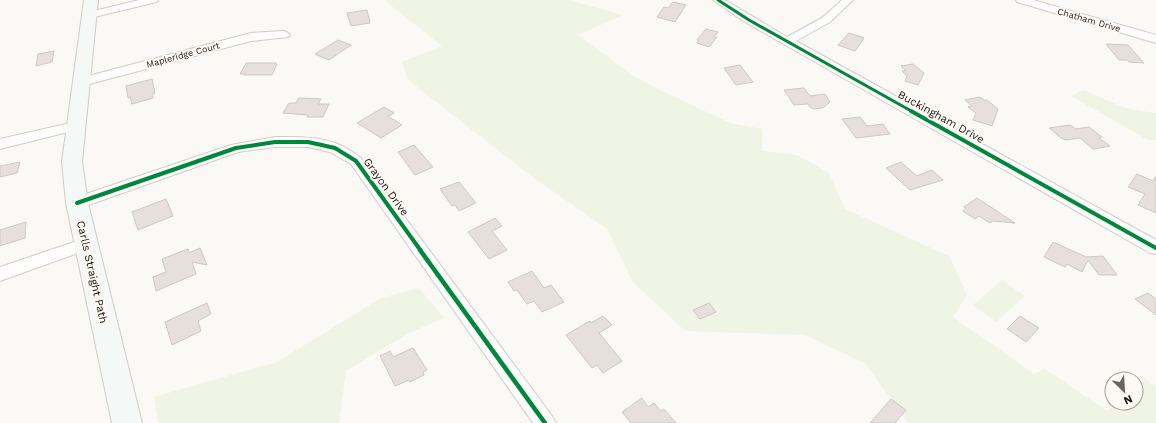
<svg xmlns="http://www.w3.org/2000/svg" width="1156" height="423" viewBox="0 0 1156 423" font-family="'Work Sans',sans-serif">
  <style>
    .green { fill: #eff4e4 }
    .building { fill: #e7dfdb; stroke: #cec7c3 }
    .lines { fill: none; stroke-linecap: round; stroke-linejoin: round }
    .street-casing { stroke: #d1ccc6; stroke-width: 2 }
    .secondary-casing { stroke: #d1ccc6; stroke-width: 2 }
    .street { fill: #fefefe; fill-rule: evenodd }
    .secondary { fill: #f4f8f7; fill-rule: evenodd }
    .cycleway-far2-casing { stroke: #fdf9f4; stroke-width: 5 }
    .cycleway-far1-casing { stroke: #fdf9f4; stroke-width: 6 }
    .cycleway-casing { stroke: #fdf9f4; stroke-width: 7 }
    .cycleway-far2 { stroke: #00873e; stroke-width: 3 }
    .cycleway-far1 { stroke: #00873e; stroke-width: 4 }
    .cycleway { stroke: #00873e; stroke-width: 4.5 }
    .labels { text-anchor: middle; dominant-baseline: central; stroke-width: 4; stroke-linejoin: round; paint-order: stroke }
    .far-street-label { font-size: 9px; fill: #1c150c; stroke: #fdf9f4 }
    .street-label { font-size: 11px; fill: #1c150c; stroke: #fdf9f4 }
  </style>
  <rect width="100%" height="100%" fill="#fbf9f6"/>
  <path class="green" d="M 384,0 L 569,0 L 623,15 L 578,35 L 632,75 L 658,89 L 730,123 L 762,129 L 762,151 L 797,155 L 829,173 L 845,209 L 949,256 L 967,295 L 953,317 L 1034,374 L 1045,369 L 1107,411 L 1115,403 L 1136,403 L 1136,380 L 1141,375 L 1156,387 L 1156,423 L 908,423 L 866,364 L 805,335 L 685,331 L 633,282 L 607,229 L 530,175 L 408,80 L 402,62 L 442,46 Z
    M 1083,90 L 1128,109 L 1156,113 L 1156,140 L 1148,140 L 1071,96 Z
    M 1002,280 L 1025,296 L 996,322 L 973,305 Z
    M 419,288 L 444,318 L 409,333 L 346,371 L 339,423 L 158,423 L 154,397 L 277,362 L 381,298 Z"/>
  <path class="building" d="M 673,2 L 686,5 L 675,22 L 657,17 L 664,7 L 668,8 Z
    M 367,10 L 370,23 L 351,26 L 347,13 Z
    M 706,29 L 718,32 L 714,37 L 717,37 L 709,47 L 697,43 L 699,41 L 697,40 Z
    M 849,33 L 864,38 L 855,51 L 838,45 Z
    M 338,40 L 351,45 L 329,60 L 315,54 Z
    M 1106,44 L 1128,45 L 1144,63 L 1129,62 L 1127,60 L 1119,60 Z
    M 54,51 L 52,62 L 36,66 L 38,54 Z
    M 246,63 L 276,63 L 275,64 L 277,64 L 272,75 L 244,75 L 245,74 L 240,74 Z
    M 913,64 L 924,73 L 918,85 L 905,81 L 907,76 L 902,71 L 906,71 L 901,66 Z
    M 740,65 L 753,82 L 736,85 L 724,68 Z
    M 152,79 L 155,93 L 153,94 L 153,98 L 132,104 L 130,97 L 128,98 L 126,86 Z
    M 804,88 L 810,96 L 825,94 L 830,102 L 823,108 L 814,109 L 810,107 L 808,104 L 794,105 L 784,90 Z
    M 980,97 L 984,100 L 987,100 L 998,109 L 992,126 L 973,120 L 976,113 L 968,107 L 972,106 L 965,100 Z
    M 299,98 L 321,99 L 318,104 L 329,104 L 323,117 L 307,117 L 308,115 L 283,113 L 289,103 L 296,103 Z
    M 384,107 L 394,113 L 388,116 L 402,125 L 381,138 L 357,123 Z
    M 860,117 L 867,126 L 883,124 L 890,134 L 856,138 L 842,119 Z
    M 1070,125 L 1076,129 L 1089,127 L 1102,137 L 1099,138 L 1110,146 L 1093,149 L 1080,138 L 1066,140 L 1061,138 L 1049,128 Z
    M 414,145 L 433,167 L 415,175 L 398,152 Z
    M 20,162 L 17,173 L 0,177 L 0,166 Z
    M 901,162 L 917,176 L 932,170 L 943,180 L 910,190 L 886,168 Z
    M 1137,174 L 1153,181 L 1156,176 L 1156,213 L 1138,205 L 1145,194 L 1128,187 Z
    M 459,182 L 476,203 L 459,211 L 455,205 L 452,206 L 440,189 Z
    M 977,198 L 1015,223 L 993,221 L 990,223 L 979,216 L 975,219 L 963,211 L 966,208 L 964,207 Z
    M 166,199 L 173,216 L 138,230 L 132,212 Z
    M 495,218 L 502,226 L 492,231 L 507,250 L 489,259 L 468,232 Z
    M 26,222 L 25,238 L 0,246 L 0,230 Z
    M 1053,242 L 1086,257 L 1103,256 L 1117,275 L 1099,275 L 1088,260 L 1082,272 L 1067,264 L 1065,267 L 1044,257 Z
    M 200,248 L 207,265 L 192,262 L 196,274 L 156,291 L 153,277 L 166,272 L 162,259 L 188,249 L 189,253 Z
    M 532,271 L 544,288 L 551,285 L 564,302 L 542,312 L 534,301 L 527,304 L 517,290 L 514,291 L 508,282 Z
    M 1148,293 L 1156,299 L 1156,315 L 1135,299 Z
    M 207,303 L 211,314 L 198,321 L 201,331 L 172,345 L 165,322 Z
    M 709,303 L 716,312 L 700,319 L 693,310 Z
    M 603,316 L 612,325 L 599,333 L 622,361 L 603,373 L 597,365 L 592,368 L 566,335 L 590,321 L 591,323 Z
    M 1020,316 L 1039,328 L 1026,342 L 1007,329 Z
    M 413,348 L 427,370 L 423,372 L 424,375 L 410,382 L 409,380 L 395,386 L 380,356 L 390,351 L 393,357 Z
    M 642,398 L 648,407 L 654,403 L 661,411 L 664,409 L 676,423 L 631,423 L 622,412 Z
    M 891,399 L 906,410 L 895,423 L 870,423 Z"/>
  <g class="lines">
    <defs>
      <path id="street" d="M 139,0 L 158,0 L 157,2 L 90,18 L 86,17 L 84,15 L 86,13 Z
        M 713,0 L 725,0 L 787,37 L 822,18 L 842,0 L 853,0 L 830,22 L 796,41 L 1156,240 L 1156,254 L 1150,253 L 745,22 Z
        M 1016,0 L 1033,0 L 1156,35 L 1156,43 L 1017,2 Z
        M 284,31 L 288,33 L 290,35 L 288,37 L 251,41 L 82,86 L 77,85 L 76,82 L 77,79 L 251,33 Z
        M 75,122 L 80,123 L 82,126 L 80,129 L 0,149 L 0,139 Z
        M 275,137 C 296,137 320,136 340,145 C 347,148 354,153 361,158 L 552,416 L 556,423 L 533,423 L 351,164 L 330,152 L 308,147 L 275,147 L 238,152 L 83,207 L 77,209 L 71,207 L 69,203 L 71,199 L 231,145 Z
        M 86,238 L 92,240 L 94,244 L 92,248 L 0,281 L 0,267 Z"/>
      <path id="secondary" d="M 84,0 L 98,0 L 82,162 L 88,203 L 142,423 L 112,423 L 66,203 L 62,162 Z"/>
    </defs>
    <use href="#street" class="street-casing"/>
    <use href="#secondary" class="secondary-casing"/>
    <use href="#street" class="street"/>
    <use href="#secondary" class="secondary"/>
    <defs>
      <path id="cycleway-far2" d="M 718,0 L 749,20 L 913,112"/>
      <path id="cycleway-far1" d="M 911,111 L 1156,248
        M 77,203 L 236,148 L 275,142 L 308,142 L 335,148 L 356,161 L 421,251"/>
      <path id="cycleway" d="M 420,250 L 545,423"/>
    </defs>
    <use href="#cycleway-far2" class="cycleway-far2-casing"/>
    <use href="#cycleway-far1" class="cycleway-far1-casing"/>
    <use href="#cycleway" class="cycleway-casing"/>
    <use href="#cycleway-far2" class="cycleway-far2"/>
    <use href="#cycleway-far1" class="cycleway-far1"/>
    <use href="#cycleway" class="cycleway"/>
  </g>
  <g class="labels">
    <g class="far-street-label">
      <text transform="translate(1089 20) rotate(16)">Chatham Drive</text>
      <text transform="translate(183 55) rotate(-15)">Mapleridge Court</text>
    </g>
    <g class="street-label">
      <text transform="translate(941 117) rotate(29)">Buckingham Drive</text>
      <text transform="translate(386 187) rotate(54)">Grayon Drive</text>
      <text transform="translate(92 272) rotate(77)">Carlls Straight Path</text>
    </g>
  </g>
  <g transform="translate(1124 391) rotate(155)"><circle r="19" fill="#fdf9f4" stroke="#a39e97"/>
  <path d="M0-3L7 15L0 10L-7 15Z" fill="#6a655e"/>
  <text y="-6" font-size="11" font-weight="bold" text-anchor="middle" fill="#1c150c">N</text>
  </g>
</svg>
